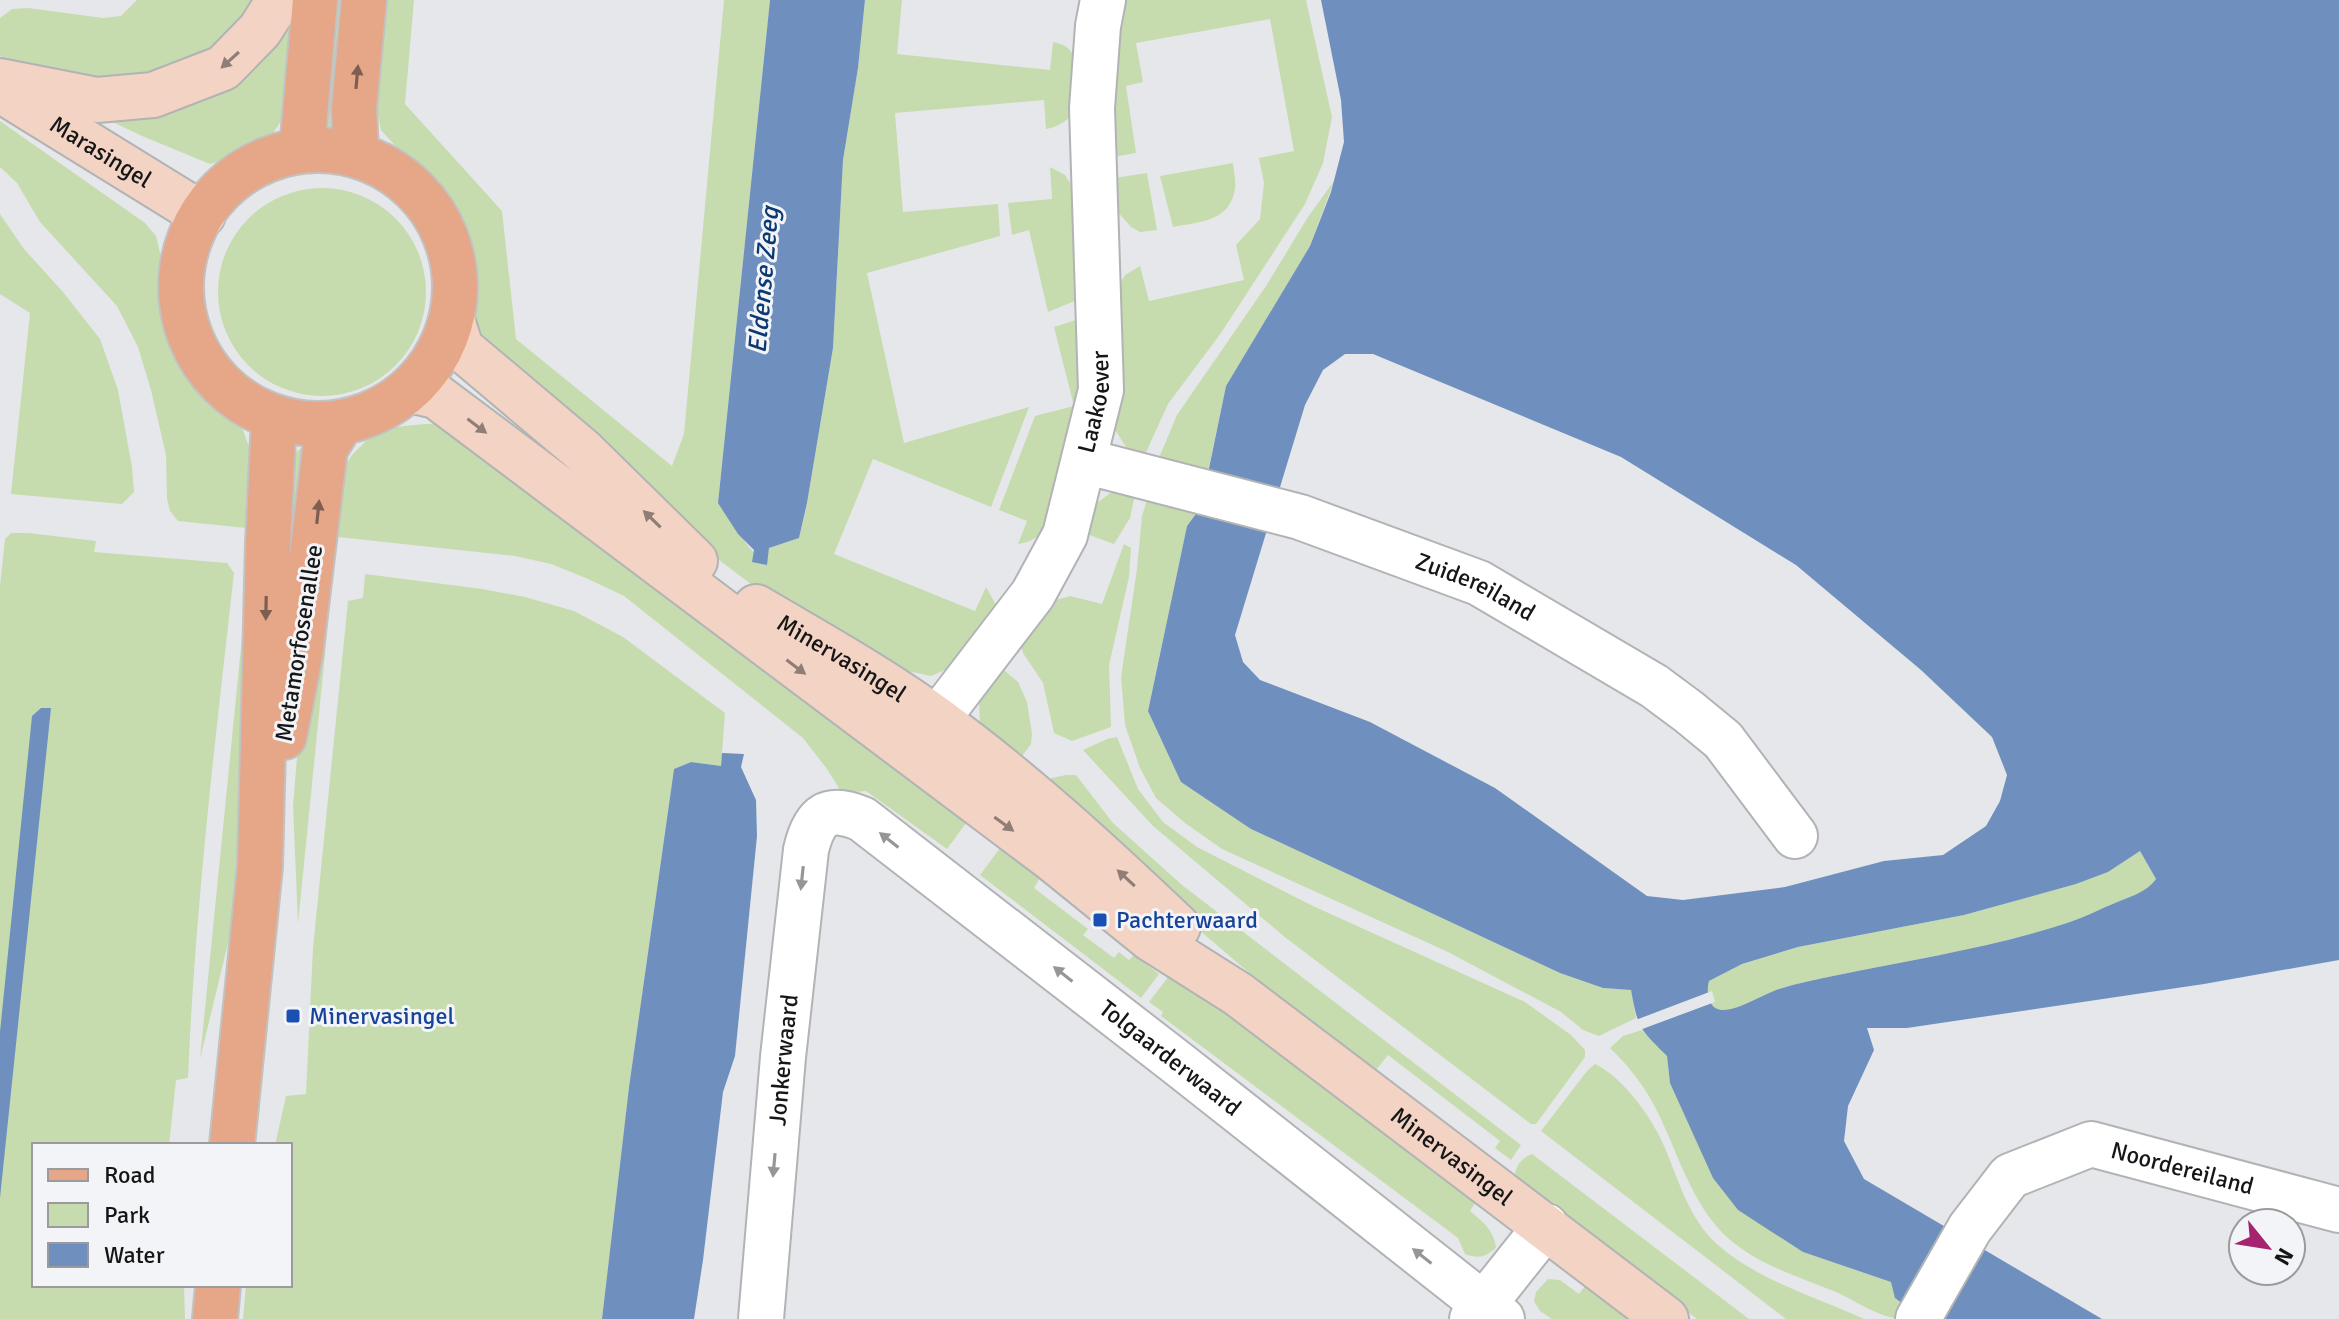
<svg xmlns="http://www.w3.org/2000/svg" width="2339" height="1319" viewBox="0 0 2339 1319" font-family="Signika,sans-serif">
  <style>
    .green { fill: #c6dcae }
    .water { fill: #6f90be; fill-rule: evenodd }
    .pier { fill: #e6e7ea }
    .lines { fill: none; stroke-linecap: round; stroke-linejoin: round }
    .street-casing { stroke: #b1b3b5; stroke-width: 48 }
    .secondary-casing { stroke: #b1b3b5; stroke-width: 48 }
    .primary-casing { stroke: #c2c2c3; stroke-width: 48 }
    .street { stroke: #fff; stroke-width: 44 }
    .secondary { stroke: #f3d3c3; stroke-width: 44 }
    .primary { stroke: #e6a688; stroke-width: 44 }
    .oneway { fill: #907e76 }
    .oneway2 { fill: #7e5e50 }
    .oneway3 { fill: #969697 }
    .transit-dot { fill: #1a4fb4; stroke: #f3f4f7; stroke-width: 3 }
    .labels { text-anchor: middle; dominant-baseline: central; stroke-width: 6; stroke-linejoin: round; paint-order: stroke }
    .street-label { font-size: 24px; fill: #161617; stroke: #f3f4f7 }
    .transit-label { font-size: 24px; fill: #164399; stroke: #f3f4f7; text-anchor: start }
    .water-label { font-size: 26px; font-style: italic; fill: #0c3971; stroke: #f3f4f7 }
  </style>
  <rect width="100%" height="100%" fill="#e6e7ea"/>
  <path class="green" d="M 137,0 L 265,0 L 204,56 L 163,76 L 99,87 L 10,63 L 0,56 L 0,18 L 12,9 L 28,8 L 103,18 L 121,16 Z
    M 294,0 L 293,103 L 271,136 L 241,155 L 210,164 L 142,136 L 90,111 L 130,115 Z
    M 330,0 L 352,0 L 338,136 L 318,136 Z
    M 381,0 L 414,0 L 405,104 L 502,211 L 516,339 L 672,466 L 684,434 L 724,0 L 770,0 L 718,502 L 748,546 L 766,565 L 769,548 L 799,538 L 807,503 L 833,348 L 843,160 L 858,68 L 865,0 L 902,0 L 897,54 L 1050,70 L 1053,42 C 1078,46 1078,66 1077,87 C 1077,93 1079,102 1077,107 C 1072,119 1058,127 1046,129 L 1044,100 L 895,113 L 903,212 L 998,204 L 1000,236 L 867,273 L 904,443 L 1029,407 L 991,507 L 873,459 L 834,554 L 975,611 L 986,587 L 995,603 L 996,620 L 954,666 L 931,676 L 893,668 L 756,588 L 702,547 L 474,332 L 472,285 L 458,226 L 425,179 L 381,130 L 373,88 Z
    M 1118,0 L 1306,0 L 1332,117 L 1323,163 L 1305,204 L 1221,333 L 1168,404 L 1143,459 L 1126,447 L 1114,428 L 1117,289 L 1125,275 L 1140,266 L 1149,301 L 1244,280 L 1236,245 L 1260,219 L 1264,183 L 1259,158 L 1294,151 L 1270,19 L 1136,43 L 1143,82 L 1126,86 L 1136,153 L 1107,158 Z
    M 0,121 L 145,223 L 156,236 L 162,261 L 162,300 L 168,335 L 205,393 L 241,425 L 251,452 L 257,529 L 178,521 L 170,511 L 167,499 L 166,455 L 151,390 L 138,347 L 117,306 L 40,222 L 17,183 L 0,167 Z
    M 1233,163 C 1234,171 1236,181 1235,189 C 1230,222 1198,222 1173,227 L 1160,176 Z
    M 1050,167 L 1065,175 L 1075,190 L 1082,298 L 1048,312 L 1029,230 L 1012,235 L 1008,203 L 1052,199 Z
    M 1147,173 L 1157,230 L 1140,232 L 1131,227 L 1110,203 L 1108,179 Z
    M 1334,181 L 1310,246 L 1226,386 L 1207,476 L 1156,465 L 1177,415 L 1266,286 L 1308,217 Z
    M218 292a104 104 0 1 1 208 0a104 104 0 1 1-208 0Z
    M 0,214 L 24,249 L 63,292 L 100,339 L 118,390 L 132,467 L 134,492 L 122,504 L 11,494 L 30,313 L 0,294 Z
    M 1082,318 L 1084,382 L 1053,517 C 1044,531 1036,542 1018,544 L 1027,521 L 999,510 L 1035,416 L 1074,406 L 1054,327 Z
    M 425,424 L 446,424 L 972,815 L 947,849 L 866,791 L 842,793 L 827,769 L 803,738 L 624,596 L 586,578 L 551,564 L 515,556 L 329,536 L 338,477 L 352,455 L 370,437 L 394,427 Z
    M 302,447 L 307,447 L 304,533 L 288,532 L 294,454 Z
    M 1117,488 L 1136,490 L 1130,518 L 1114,544 L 1081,532 L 1093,506 Z
    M 1150,490 L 1201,507 L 1187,526 L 1148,710 L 1251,829 L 1560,973 L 1603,988 L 1631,990 L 1636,1018 L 1599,1036 L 1583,1030 L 1561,1012 L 1448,952 L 1222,849 L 1185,823 L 1156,798 L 1140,768 L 1125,725 L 1121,677 L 1137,569 L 1142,516 Z
    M 11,533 L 29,533 L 96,541 L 94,552 L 227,563 L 234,573 C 215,741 195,909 188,1078 L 176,1080 L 169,1145 L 34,1145 L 34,1285 L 184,1285 L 185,1319 L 0,1319 L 0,586 L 5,539 Z
    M 1124,544 L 1131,548 L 1129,577 L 1109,665 L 1111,727 L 1072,741 L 1054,733 L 1043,683 L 1023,653 L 1021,646 L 1046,603 L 1070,596 L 1102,604 Z
    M 365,574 L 482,589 L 525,597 L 574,611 L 623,637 L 725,713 L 721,766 L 691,762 L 674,769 L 629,1087 L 602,1319 L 243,1319 L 246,1285 L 290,1285 L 290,1145 L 275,1145 L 286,1096 L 306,1094 L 313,948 L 348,601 L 363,598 Z
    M 247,587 L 251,739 L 231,931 L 200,1059 Z
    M 324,593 L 331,594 L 298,924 L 293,806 L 300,721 Z
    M 998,665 L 1018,682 L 1027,702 L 1032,734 L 1031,744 L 1016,764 L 980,726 L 979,700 Z
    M 1117,737 L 1138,789 L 1163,822 L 1197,847 L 1313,906 L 1525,1002 L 1571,1035 L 1585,1050 L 1585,1057 L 1536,1124 L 1531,1124 L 1286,938 L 1153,826 L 1083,750 L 1107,739 Z
    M 1066,775 L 1076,775 L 1113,823 L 1182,885 L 1521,1145 L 1511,1160 L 1495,1148 L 1500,1141 L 1388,1055 L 1376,1070 L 1254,977 L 1177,911 L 1043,786 L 1052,778 Z
    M 1006,840 L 1044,871 L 1034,888 L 1088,929 L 1083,935 L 1114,958 L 1119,952 L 1129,960 L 1134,955 L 1159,974 L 1141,998 L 980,875 Z
    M 2140,851 L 2156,879 C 2147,892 2129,897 2115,903 C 2100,909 2085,917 2070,922 C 1995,947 1915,959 1838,975 C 1819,979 1798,983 1779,989 C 1764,994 1736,1012 1722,1010 C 1708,1009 1706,992 1709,981 L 1742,964 L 1798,947 L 1964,915 L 2076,884 L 2108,872 Z
    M 1172,972 L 1478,1199 L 1470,1211 C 1483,1222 1494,1230 1496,1248 C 1485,1257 1479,1259 1465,1254 L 1458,1238 L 1161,1016 L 1163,1012 L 1149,1002 Z
    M 1642,1030 L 1667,1056 L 1670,1083 L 1803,1252 L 1892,1282 L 1910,1309 L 1904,1319 C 1879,1319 1854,1299 1831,1290 C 1796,1276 1757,1264 1728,1238 C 1692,1206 1678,1153 1657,1111 C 1646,1088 1628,1065 1610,1048 L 1623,1036 Z
    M 1595,1064 C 1623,1077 1653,1119 1665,1148 C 1679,1181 1689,1219 1717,1244 C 1758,1281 1815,1296 1864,1319 L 1786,1319 L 1541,1131 L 1587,1071 Z
    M 1532,1154 L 1749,1319 L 1697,1319 L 1514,1177 C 1517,1165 1520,1159 1532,1154 Z
    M 1548,1279 L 1560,1280 L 1579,1294 L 1586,1285 L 1631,1319 L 1552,1319 L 1540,1311 L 1534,1301 L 1536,1292 Z"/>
  <path class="water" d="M 770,0 L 865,0 L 858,68 L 843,160 L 833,348 L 807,503 L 799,538 L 769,548 L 767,565 L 752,562 L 754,550 L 738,534 L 718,503 Z
    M 1321,0 L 2339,0 L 2339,960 L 2204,984 L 1907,1028 L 1867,1028 L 1874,1050 L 1848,1106 L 1844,1141 L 1864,1179 L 2102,1319 L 1932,1319 L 1910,1309 L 1895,1298 L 1891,1282 L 1803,1252 L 1738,1210 L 1713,1178 L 1670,1083 L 1667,1056 C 1640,1029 1638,1029 1631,990 L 1603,988 L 1560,973 L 1251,829 L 1181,782 L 1148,711 L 1187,526 L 1201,507 L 1226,386 L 1310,246 L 1331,192 L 1344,142 L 1341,100 ZM 1345,354 L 1373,354 L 1621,457 L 1796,565 L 1921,670 L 1992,737 L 2007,775 L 2000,801 L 1986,826 L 1943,855 L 1884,861 L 1785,887 L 1683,900 L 1647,896 L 1495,788 L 1370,722 L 1260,680 L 1243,662 L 1235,635 L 1305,405 L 1323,370 ZM 2140,851 L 2156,879 C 2147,892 2129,897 2115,903 C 2100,909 2085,917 2070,922 C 1995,947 1916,959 1838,975 C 1819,979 1798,983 1779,989 C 1764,994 1737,1011 1722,1010 C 1708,1009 1706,992 1709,981 L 1742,964 L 1798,947 L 1964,915 L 2076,884 L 2108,872 Z
    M 41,708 L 51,708 L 0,1198 L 0,1032 L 32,716 Z
    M 722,753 L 744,754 L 741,767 L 756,800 L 757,836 L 735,1056 L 723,1092 L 703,1260 L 694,1319 L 602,1319 L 629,1087 L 674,769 L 691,762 L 721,766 Z"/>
  <path class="pier" d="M 1712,991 L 1715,1002 L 1637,1031 L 1633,1021 Z"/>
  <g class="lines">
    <defs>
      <g id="street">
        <path id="s1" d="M 1084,461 L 1300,517 L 1479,583 L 1654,686 L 1689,712 L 1723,740 L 1795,836"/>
        <path id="s2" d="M 915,748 L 1033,594 L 1065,535 L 1101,390 L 1092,108 L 1098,26 L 1103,0"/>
        <path id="s3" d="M 761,1319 L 783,1057 L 806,850 C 814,816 827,804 862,819 L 1176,1062 L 1502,1319"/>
        <path d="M 1472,1319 L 1546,1226"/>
        <path id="s4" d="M 1918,1319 L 1970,1228 L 2010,1176 L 2091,1144 L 2339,1210"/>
      </g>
      <g id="secondary">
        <path d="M 0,81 L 97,100 L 153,95 L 223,68 L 260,30 L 279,0"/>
        <path id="s5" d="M 2,91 L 203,215"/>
        <path d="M 452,320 L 461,348 L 582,450 L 695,561"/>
        <path id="s6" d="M 410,390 L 436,396 L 1051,858 L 1151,939 L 1238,994 L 1666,1319"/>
        <path id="s7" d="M 756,607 C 817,643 880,678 938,720 C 1023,782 1101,854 1178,927"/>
      </g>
      <path id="primary" d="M 302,150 L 315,0
        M181 287a137 137 0 1 1 274 0a137 137 0 1 1-274 0Z
        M 356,154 L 354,108 L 364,0
        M 284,737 L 300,655 L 325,449 L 341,423
        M 232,1145 L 260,866 L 268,544 L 274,418
        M 215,1319 L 218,1285"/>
    </defs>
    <use href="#street" class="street-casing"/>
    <use href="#secondary" class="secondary-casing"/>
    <use href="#primary" class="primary-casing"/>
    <use href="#street" class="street"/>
    <use href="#secondary" class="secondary"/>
    <use href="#primary" class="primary"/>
  </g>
  <defs><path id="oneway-solid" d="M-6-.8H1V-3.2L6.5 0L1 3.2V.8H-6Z" transform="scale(2)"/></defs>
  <g class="oneway">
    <use href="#oneway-solid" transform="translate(230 60) rotate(138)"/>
    <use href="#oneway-solid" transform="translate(477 426) rotate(37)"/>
    <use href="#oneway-solid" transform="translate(652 519) rotate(-136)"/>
    <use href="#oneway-solid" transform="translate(796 667) rotate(37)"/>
    <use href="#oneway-solid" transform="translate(1004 824) rotate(36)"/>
    <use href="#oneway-solid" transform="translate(1126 878) rotate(-137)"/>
  </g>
  <g class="oneway2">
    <use href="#oneway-solid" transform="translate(357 77) rotate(-85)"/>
    <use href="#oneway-solid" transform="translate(318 512) rotate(-84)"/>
    <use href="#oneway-solid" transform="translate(266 608) rotate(91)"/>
  </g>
  <g class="oneway3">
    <use href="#oneway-solid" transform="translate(889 840) rotate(-142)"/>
    <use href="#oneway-solid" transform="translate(802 878) rotate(96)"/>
    <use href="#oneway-solid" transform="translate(1063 974) rotate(-142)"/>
    <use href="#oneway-solid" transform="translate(774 1165) rotate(95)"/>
    <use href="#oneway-solid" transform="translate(1422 1256) rotate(-142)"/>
  </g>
  <g class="transit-dot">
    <rect x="1092" y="912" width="16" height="16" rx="4"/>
    <rect x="285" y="1008" width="16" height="16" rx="4"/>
  </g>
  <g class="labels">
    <g class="street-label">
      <text stroke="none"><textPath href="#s5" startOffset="116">Marasingel</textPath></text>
      <text stroke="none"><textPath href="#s2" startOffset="398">Laakoever</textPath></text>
      <text stroke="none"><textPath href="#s1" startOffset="412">Zuidereiland</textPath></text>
      <text transform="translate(299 643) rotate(-81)">Metamorfosenallee</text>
      <text stroke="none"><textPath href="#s7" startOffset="100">Minervasingel</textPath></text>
      <text stroke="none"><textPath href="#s3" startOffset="940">Tolgaarderwaard</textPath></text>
      <text stroke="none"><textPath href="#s3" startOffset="260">Jonkerwaard</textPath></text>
      <text stroke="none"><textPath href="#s6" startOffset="1296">Minervasingel</textPath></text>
      <text stroke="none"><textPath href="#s4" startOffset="352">Noordereiland</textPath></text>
    </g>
    <g class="transit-label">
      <text x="1116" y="920">Pachterwaard</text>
      <text x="309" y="1016">Minervasingel</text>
    </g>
    <g class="water-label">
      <text transform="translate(764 280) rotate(-85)">Eldense Zeeg</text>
    </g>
  </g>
  <rect x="32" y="1143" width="260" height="144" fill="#f3f4f7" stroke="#9b9b9d" stroke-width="2"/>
  <rect x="48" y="1169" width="40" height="12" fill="#e6a688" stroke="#9b9b9d" stroke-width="2"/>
  <text x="104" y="1183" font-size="24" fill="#161617">Road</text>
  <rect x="48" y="1203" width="40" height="24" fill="#c6dcae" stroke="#9b9b9d" stroke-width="2"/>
  <text x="104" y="1223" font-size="24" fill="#161617">Park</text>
  <rect x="48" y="1243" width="40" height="24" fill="#6f90be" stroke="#9b9b9d" stroke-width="2"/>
  <text x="104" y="1263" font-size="24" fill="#161617">Water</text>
  <g transform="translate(2267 1247) rotate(120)"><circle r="38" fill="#f3f4f7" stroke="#9b9b9d" stroke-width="2"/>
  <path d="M0-6L14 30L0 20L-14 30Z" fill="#a62370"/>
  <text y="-12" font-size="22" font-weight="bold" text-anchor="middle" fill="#161617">N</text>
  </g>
</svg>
